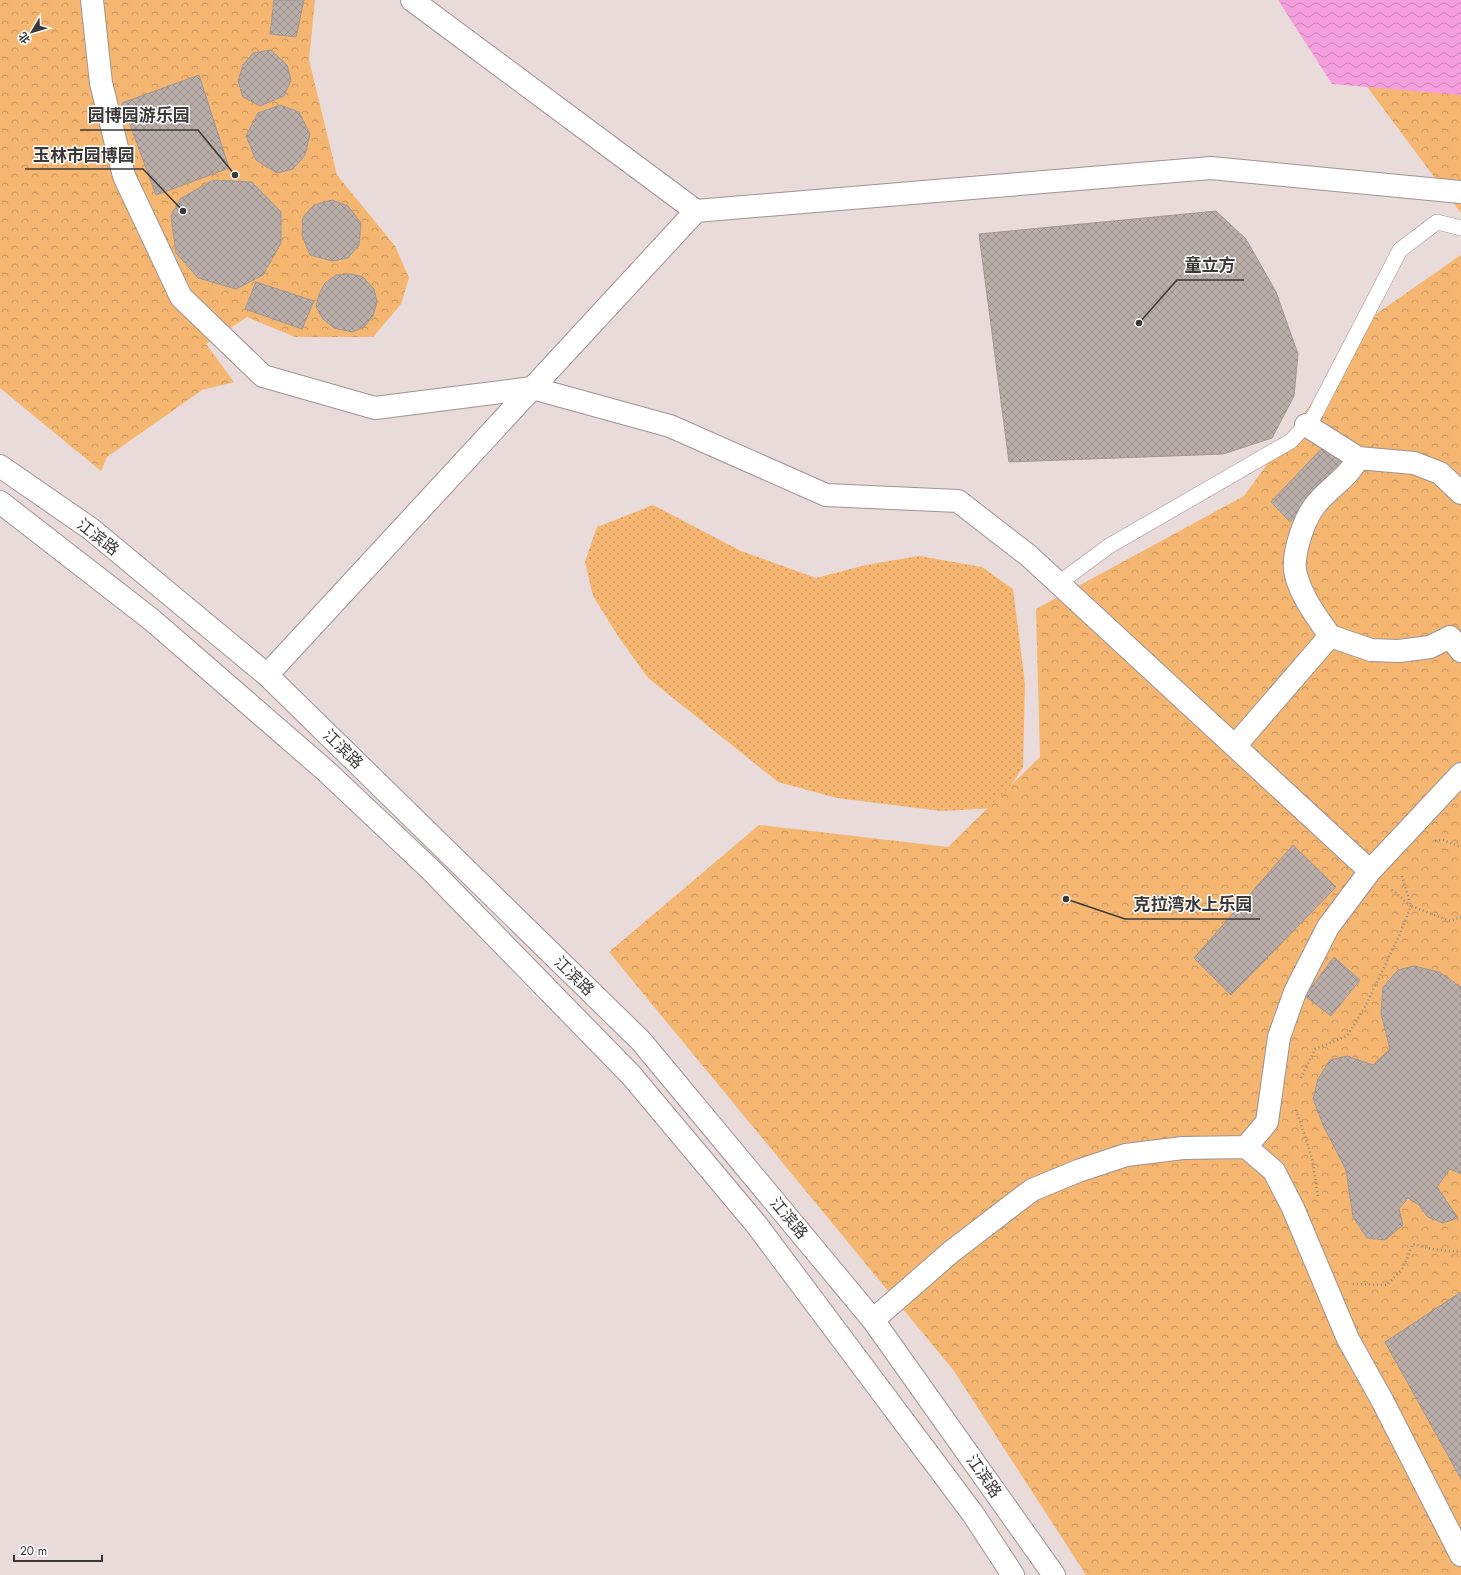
<svg xmlns="http://www.w3.org/2000/svg" width="1461" height="1575" viewBox="0 0 1461 1575" font-family="Jost,'Noto Sans SC',sans-serif">
  <style>
    .grass { fill: url(#grass-dots) }
    .park { fill: url(#park-crowns) }
    .water { fill: url(#water-waves) }
    .building { fill: url(#building-cross-hatch); stroke: #a29792 }
    .lines { fill: none; stroke-linecap: round; stroke-linejoin: round }
    .lane-casing { stroke: #9f9392; stroke-width: 16 }
    .street-casing { stroke: #9f9392; stroke-width: 24 }
    .secondary-casing { stroke: #9f9392; stroke-width: 24 }
    .path { stroke: #8f8685; stroke-width: 2.5; stroke-dasharray: 1 3; stroke-linecap: butt }
    .lane { stroke: #fff; stroke-width: 15 }
    .street { stroke: #fff; stroke-width: 22 }
    .secondary { stroke: #fff; stroke-width: 22 }
    .labels { text-anchor: middle; dominant-baseline: central; stroke-width: 3; stroke-linejoin: round; paint-order: stroke }
    .street-label { font-size: 16px; fill: #3d3838; stroke: #fff }
    .leader { fill: none; stroke: #3d3838; stroke-width: 1.5 }
    .callout-dot { fill: #3d3838; stroke: #fff; stroke-width: 1.5 }
    .callout-label { font-size: 17px; text-anchor: middle; font-weight: bold; fill: #3d3838; stroke: #fff; stroke-width: 3; stroke-linejoin: round; paint-order: stroke }
  </style>
  <defs>
    <pattern id="grass-dots" width="8" height="8" patternUnits="userSpaceOnUse"><rect width="8" height="8" fill="#f4b670"/><path d="M2 2h.1M6 6h.1" fill="none" stroke="#c7955d" stroke-width="1.8" stroke-linecap="round"/></pattern>
    <pattern id="park-crowns" width="20" height="18" patternUnits="userSpaceOnUse"><rect width="20" height="18" fill="#f4b670"/><path d="M2 6a3 3 0 1 1 6 0M12 15a3 3 0 1 1 6 0" fill="none" stroke="#c7955d"/></pattern>
    <pattern id="water-waves" width="16" height="10" patternUnits="userSpaceOnUse"><rect width="16" height="10" fill="#f59fde"/><path d="M0 5q4-4 8 0t8 0" fill="none" stroke="#c883b5"/></pattern>
    <pattern id="building-cross-hatch" width="8" height="8" patternUnits="userSpaceOnUse"><rect width="8" height="8" fill="#b9aea9"/><path d="M0 0l8 8M0 8l8-8" fill="none" stroke="#988f8b"/></pattern>
  </defs>
  <rect width="100%" height="100%" fill="#e9dbda"/>
  <path class="grass" d="M 653,505 L 741,551 L 816,578 L 866,565 L 919,556 L 982,567 L 1013,589 L 1025,684 L 1023,767 L 996,808 L 941,811 L 837,798 L 778,782 L 648,678 L 618,636 L 593,596 L 585,562 L 597,527 Z"/>
  <path class="park" d="M 0,0 L 315,0 L 309,60 L 337,175 L 395,246 L 409,278 L 401,304 L 373,337 L 295,337 L 247,317 L 206,344 L 234,382 L 202,390 L 107,457 L 101,471 L 0,388 Z
    M 1461,0 L 1461,213 L 1330,37 Z
    M 1461,255 L 1461,1575 L 1086,1575 L 954,1371 L 609,952 L 759,825 L 948,847 L 1040,757 L 1036,609 L 1244,496 L 1376,314 Z"/>
  <path class="water" d="M 1278,0 L 1461,0 L 1461,95 L 1332,84 Z"/>
  <path class="building" d="M 274,0 L 304,0 L 296,37 L 270,34 Z
    M 271,50 L 287,65 L 291,80 L 284,96 L 260,106 L 243,97 L 238,81 L 243,65 L 253,53 Z
    M 199,75 L 229,168 L 156,195 L 122,103 Z
    M 280,105 L 299,112 L 310,134 L 305,155 L 293,169 L 277,173 L 256,160 L 246,136 L 258,113 Z
    M 213,180 L 252,182 L 281,212 L 281,243 L 263,275 L 236,289 L 198,278 L 176,253 L 171,216 L 180,199 Z
    M 332,200 L 348,206 L 361,223 L 359,245 L 348,258 L 332,261 L 310,255 L 302,235 L 303,217 L 314,205 Z
    M 1216,211 L 1246,239 L 1276,292 L 1298,354 L 1294,396 L 1272,438 L 1223,454 L 1009,462 L 979,234 Z
    M 352,274 L 363,277 L 374,289 L 377,302 L 373,316 L 364,327 L 352,332 L 334,328 L 323,319 L 316,307 L 319,294 L 325,283 L 336,275 Z
    M 256,282 L 314,301 L 302,329 L 245,309 Z
    M 1324,446 L 1348,468 L 1290,522 L 1271,502 Z
    M 1293,845 L 1336,887 L 1231,995 L 1194,958 Z
    M 1334,957 L 1360,980 L 1331,1016 L 1305,996 Z
    M 1414,966 L 1439,972 L 1461,987 L 1461,1174 L 1450,1169 L 1437,1187 L 1458,1218 L 1443,1223 L 1428,1217 L 1419,1205 L 1408,1198 L 1399,1209 L 1403,1225 L 1385,1240 L 1367,1238 L 1353,1217 L 1346,1170 L 1323,1125 L 1313,1099 L 1318,1079 L 1330,1060 L 1347,1056 L 1373,1065 L 1390,1049 L 1381,1013 L 1383,987 L 1398,970 Z
    M 1461,1292 L 1461,1479 L 1385,1342 Z"/>
  <g class="lines">
    <defs>
      <path id="lane" d="M 1059,583 L 1109,546 L 1291,441 L 1314,416 L 1400,250 L 1437,222 L 1461,228"/>
      <path id="street" d="M 92,0 L 101,83 L 124,176 L 181,297 L 263,376 L 375,408 L 532,388 L 670,426 L 826,495 L 958,501 L 1029,556 L 1370,871 L 1328,927 L 1295,992 L 1279,1037 L 1267,1122 L 1246,1147 L 1183,1148 L 1126,1155 L 1078,1171 L 1032,1190 L 951,1252 L 873,1320
        M 412,0 L 696,211 L 1211,168 L 1461,192
        M 1306,425 L 1358,458 C 1348,479 1326,489 1313,508 C 1303,523 1291,557 1296,575 C 1302,598 1317,617 1330,636
        M 1358,458 L 1414,463 L 1440,473 L 1461,493
        M 267,675 L 696,211
        M 1235,746 L 1330,636 L 1371,650 L 1399,651 L 1430,647 L 1450,637 L 1461,651
        M 1370,871 L 1461,774
        M 1246,1147 L 1274,1171 L 1293,1208 L 1348,1339 L 1382,1400 L 1461,1555"/>
      <path id="secondary" d="M 0,466 L 91,529 L 267,675 L 641,1041 L 873,1320 L 1054,1575
        M 0,502 L 152,620 L 326,771 L 430,869 L 631,1075 L 756,1224 L 973,1514 L 1013,1575"/>
    </defs>
    <use href="#lane" class="lane-casing"/>
    <use href="#street" class="street-casing"/>
    <use href="#secondary" class="secondary-casing"/>
    <path class="path" d="M 1435,841 L 1443,840 L 1461,847
      M 1402,876 L 1411,906 L 1450,921 L 1461,917
      M 1301,1078 L 1315,1049 L 1347,1036 L 1365,1007 L 1399,936 L 1411,906 L 1390,888
      M 1296,1110 L 1312,1158 L 1318,1196
      M 1353,1284 L 1387,1285 L 1403,1268 L 1413,1244 L 1431,1249 L 1461,1252"/>
    <use href="#lane" class="lane"/>
    <use href="#street" class="street"/>
    <use href="#secondary" class="secondary"/>
  </g>
  <g class="labels">
    <g class="street-label">
      <text transform="translate(98 537) rotate(38)">江滨路</text>
      <text transform="translate(343 749) rotate(44)">江滨路</text>
      <text transform="translate(574 976) rotate(44)">江滨路</text>
      <text transform="translate(789 1218) rotate(50)">江滨路</text>
      <text transform="translate(984 1476) rotate(55)">江滨路</text>
    </g>
  </g>
  <path class="leader" d="M235 175L198 130H80M183 211L143 169H25M1139 323L1177 280H1244M1066 899L1125 919H1260"/>
  <g class="callout-dot">
    <circle cx="235" cy="175" r="4"/>
    <circle cx="183" cy="211" r="4"/>
    <circle cx="1139" cy="323" r="4"/>
    <circle cx="1066" cy="899" r="4"/>
  </g>
  <g class="callout-label">
    <text x="139" y="121">园博园游乐园</text>
    <text x="84" y="161">玉林市园博园</text>
    <text x="1210" y="271">童立方</text>
    <text x="1193" y="910">克拉湾水上乐园</text>
  </g>
  <g transform="translate(32 32) rotate(232)" stroke="#ffffff" stroke-width="3" paint-order="stroke">
  <path d="M0-3L7 15L0 10L-7 15Z" fill="#3d3838"/>
  <text y="-6" font-size="11" font-weight="bold" text-anchor="middle" fill="#3d3838">北</text>
  </g>
  <path d="M14 1555v6h88v-6" fill="none" stroke="#3d3838" stroke-width="2"/>
  <text x="20" y="1555" font-size="12" fill="#3d3838" stroke="#ffffff" stroke-width="3" paint-order="stroke">20 m</text>
</svg>
